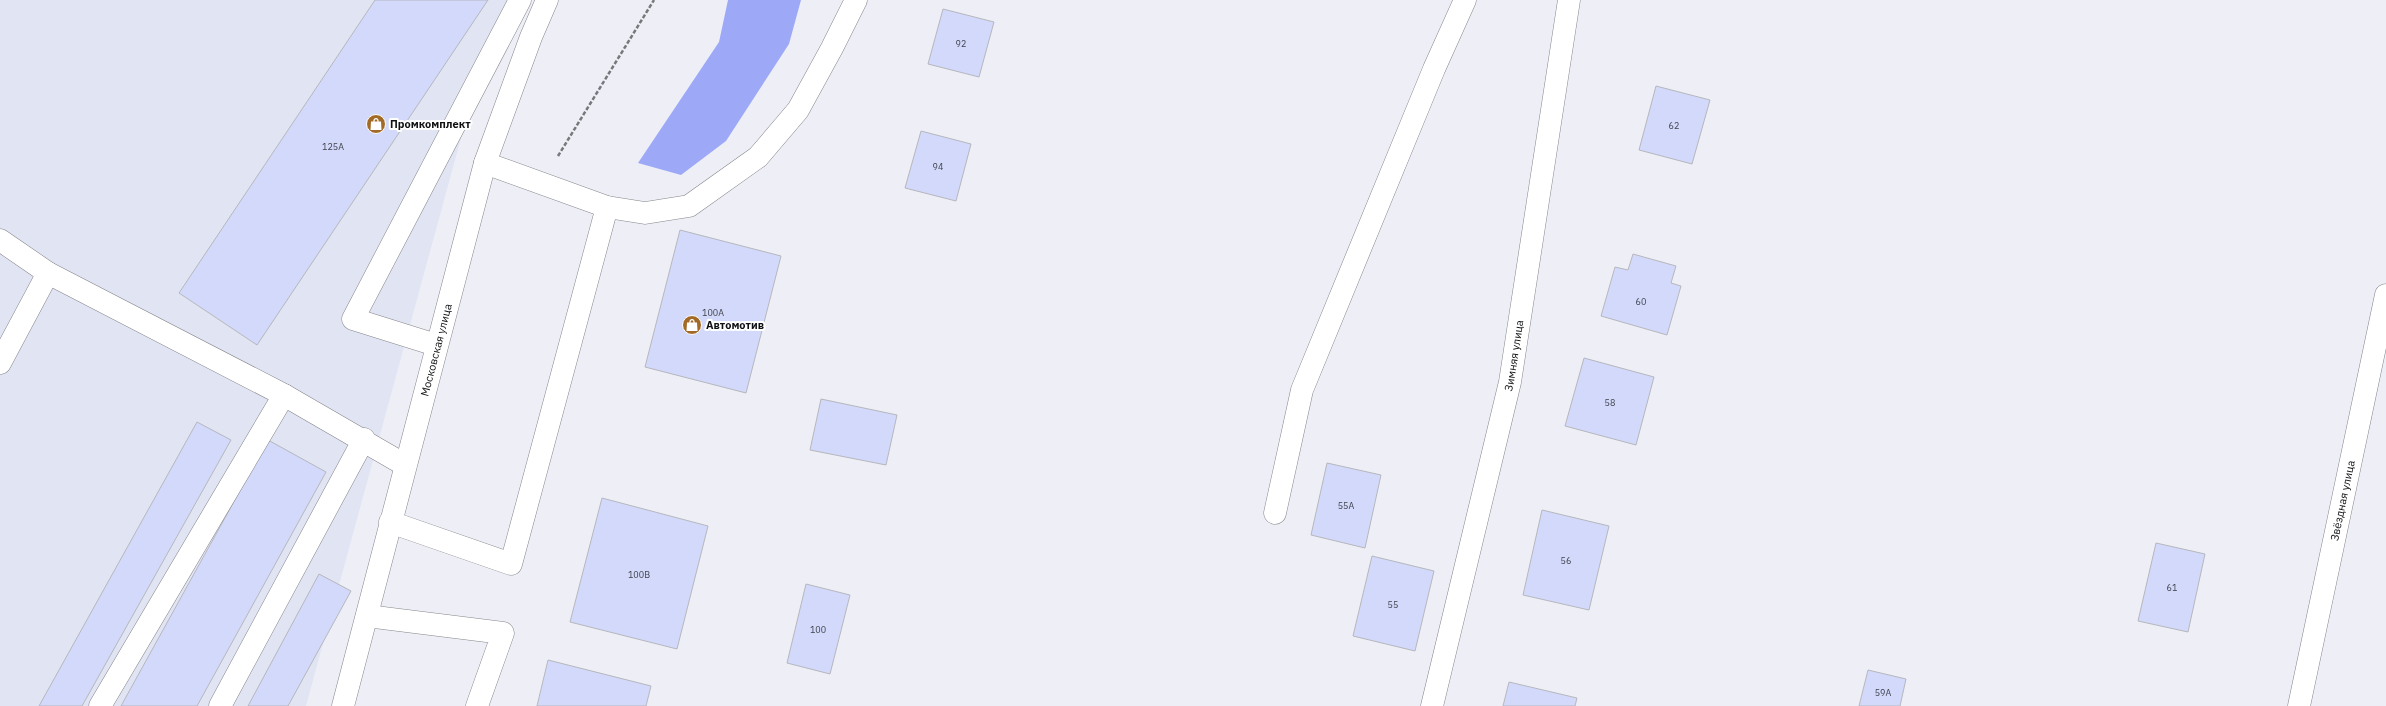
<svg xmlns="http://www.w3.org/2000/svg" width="2386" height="706" viewBox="0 0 2386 706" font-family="'IBM Plex Sans',sans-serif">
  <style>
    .built { fill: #e1e4f2 }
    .forest { fill: #9da9f7 }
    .building { fill: #d2d9fa; stroke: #b6b7bd }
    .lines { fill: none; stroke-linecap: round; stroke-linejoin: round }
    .minor-casing { stroke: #85868c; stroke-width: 23 }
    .major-casing { stroke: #85868c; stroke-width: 23 }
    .path { stroke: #77787c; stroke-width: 2.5; stroke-dasharray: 4 2; stroke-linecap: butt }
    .minor { stroke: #fff; stroke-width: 22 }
    .major { stroke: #fff; stroke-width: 22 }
    .labels { text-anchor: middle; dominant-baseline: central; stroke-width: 4; stroke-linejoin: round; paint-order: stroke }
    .number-label { font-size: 9px; fill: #40434d }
    .poi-label { font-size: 11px; font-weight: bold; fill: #101113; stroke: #fff; text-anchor: start }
    .street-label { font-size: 11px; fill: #101113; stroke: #fff }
  </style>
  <rect width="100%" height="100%" fill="#eeeff6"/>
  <path class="built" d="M 0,0 L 515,0 L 470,105 L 306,706 L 0,706 Z"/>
  <path class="forest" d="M 728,0 L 801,0 L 789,44 L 726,141 L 681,175 L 638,163 L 719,42 Z"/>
  <path class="building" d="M 375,0 L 488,0 L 257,345 L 179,293 Z
    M 943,9 L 994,22 L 979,77 L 928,64 Z
    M 1656,86 L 1710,100 L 1692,164 L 1639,150 Z
    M 921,131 L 971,144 L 956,201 L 905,188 Z
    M 680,230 L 781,256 L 746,393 L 645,367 Z
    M 1633,254 L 1676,266 L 1671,283 L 1681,286 L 1667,335 L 1601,316 L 1615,267 L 1628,270 Z
    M 1584,358 L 1654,377 L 1636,445 L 1565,426 Z
    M 821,399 L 897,415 L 886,465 L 810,450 Z
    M 197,422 L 231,440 L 82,706 L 39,706 Z
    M 268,440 L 326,472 L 197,706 L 121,706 Z
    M 1327,463 L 1381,475 L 1365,548 L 1311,535 Z
    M 602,498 L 708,526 L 677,649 L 570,622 Z
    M 1542,510 L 1609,526 L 1589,610 L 1523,595 Z
    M 2156,543 L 2205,554 L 2188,632 L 2138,621 Z
    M 1372,556 L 1434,571 L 1415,651 L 1353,636 Z
    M 319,574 L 351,591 L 288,706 L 248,706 Z
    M 806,584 L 850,595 L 830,674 L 787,663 Z
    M 548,660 L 651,686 L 646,706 L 537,706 Z
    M 1868,670 L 1906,679 L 1900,706 L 1859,706 Z
    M 1509,682 L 1577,698 L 1575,706 L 1503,706 Z"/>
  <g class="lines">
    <defs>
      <g id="minor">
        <path d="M 607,207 L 645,213 L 689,206 L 758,157 L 798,110 L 832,48 L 856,0"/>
        <path d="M 0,240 L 48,273 L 284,395 L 405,465"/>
        <path d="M 436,345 L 353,319 L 520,0"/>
        <path d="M 0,363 L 48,273"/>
        <path d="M 1275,513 L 1302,390 L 1434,69 L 1465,0"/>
        <path d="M 390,522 L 511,564 L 607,207 L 485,163"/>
        <path d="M 367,616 L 503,633 L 477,706"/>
        <path d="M 100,706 L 284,395"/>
        <path d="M 220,706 L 364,439"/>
        <path id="s1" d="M 1432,706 L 1510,382 L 1569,0"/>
        <path id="s2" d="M 2299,706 L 2386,295"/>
      </g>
      <g id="major">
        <path id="s3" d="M 343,706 L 485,163 L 531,37 L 547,0"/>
      </g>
    </defs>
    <use href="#minor" class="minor-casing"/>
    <use href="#major" class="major-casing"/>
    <path class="path" d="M 558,156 L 654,0"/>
    <use href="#minor" class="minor"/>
    <use href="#major" class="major"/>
  </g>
  <defs>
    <symbol id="shop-disc" viewBox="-11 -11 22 22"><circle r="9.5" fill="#a36a27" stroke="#fff"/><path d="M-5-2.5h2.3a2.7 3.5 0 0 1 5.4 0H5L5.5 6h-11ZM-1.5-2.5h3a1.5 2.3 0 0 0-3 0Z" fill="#fff"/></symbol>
  </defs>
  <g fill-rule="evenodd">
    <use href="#shop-disc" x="365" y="113" width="22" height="22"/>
    <use href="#shop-disc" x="681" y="314" width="22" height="22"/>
  </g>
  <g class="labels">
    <g class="number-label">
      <text x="961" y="43">92</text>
      <text x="1674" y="125">62</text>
      <text x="333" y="146">125А</text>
      <text x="938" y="166">94</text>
      <text x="1641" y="301">60</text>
      <text x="713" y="312">100А</text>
      <text x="1610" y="402">58</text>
      <text x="1346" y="505">55А</text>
      <text x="1566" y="560">56</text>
      <text x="639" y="574">100В</text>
      <text x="2172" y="587">61</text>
      <text x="1393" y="604">55</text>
      <text x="818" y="629">100</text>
      <text x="1883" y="692">59А</text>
    </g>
    <g class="poi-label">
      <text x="390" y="124">Промкомплект</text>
      <text x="706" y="325">Автомотив</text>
    </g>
    <g class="street-label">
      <text stroke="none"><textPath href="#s3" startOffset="368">Московская улица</textPath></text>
      <text stroke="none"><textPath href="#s1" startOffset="360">Зимняя улица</textPath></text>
      <text stroke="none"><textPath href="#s2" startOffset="210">Звёздная улица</textPath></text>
    </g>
  </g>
</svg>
